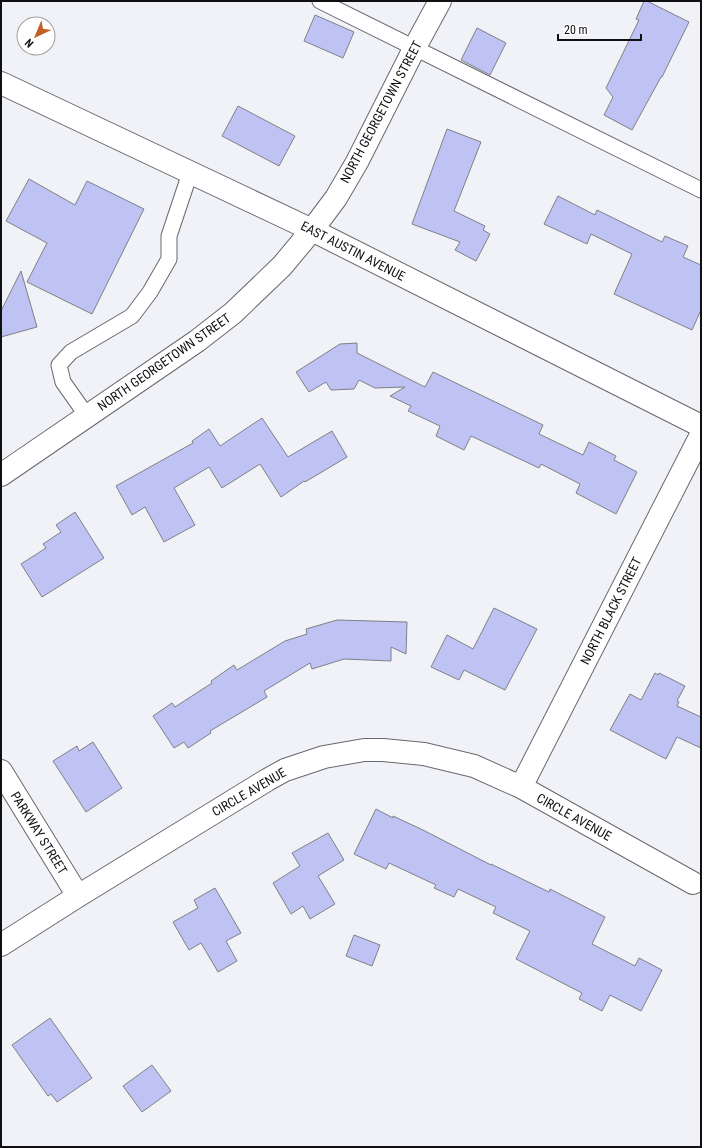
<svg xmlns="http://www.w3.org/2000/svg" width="702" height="1148" viewBox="0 0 702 1148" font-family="'Roboto Condensed',sans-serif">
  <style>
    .building { fill: #bec3f3; stroke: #7f8086 }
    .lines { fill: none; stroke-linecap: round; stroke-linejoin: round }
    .service-casing { stroke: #68696e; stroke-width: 17 }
    .minor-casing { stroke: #68696e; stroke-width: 24 }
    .tertiary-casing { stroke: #68696e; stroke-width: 24 }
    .service { stroke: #fff; stroke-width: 15 }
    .minor { stroke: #fff; stroke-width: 22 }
    .tertiary { stroke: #fff; stroke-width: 22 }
    .labels { text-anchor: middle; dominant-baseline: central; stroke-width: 3; stroke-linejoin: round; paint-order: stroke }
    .street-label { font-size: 13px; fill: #101012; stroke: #fff }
  </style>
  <rect width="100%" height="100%" fill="#f1f2f8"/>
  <path class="building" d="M 644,1 L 647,1 L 689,22 L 662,77 L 661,77 L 632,130 L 604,115 L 613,97 L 606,88 L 639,20 L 636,19 Z
    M 315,15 L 354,32 L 343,58 L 304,41 Z
    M 477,28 L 506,43 L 490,75 L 461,60 Z
    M 238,106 L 295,136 L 279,166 L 222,136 Z
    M 447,129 L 481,142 L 454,211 L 485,226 L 483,230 L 490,234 L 476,261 L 455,250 L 460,242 L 412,224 Z
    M 29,179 L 75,205 L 87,181 L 144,209 L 92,314 L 27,282 L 47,243 L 6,221 Z
    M 558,196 L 595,215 L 597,210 L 662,242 L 665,236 L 688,246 L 683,257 L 701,265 L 701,310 L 692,330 L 614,294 L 632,254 L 591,234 L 587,244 L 544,224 Z
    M 21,271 L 37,327 L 1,337 L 1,311 Z
    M 357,343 L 357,353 L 425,387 L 433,372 L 543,425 L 539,434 L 583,455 L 589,442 L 616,456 L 614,460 L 637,472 L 616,514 L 576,493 L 580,484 L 541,464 L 539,468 L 471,436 L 464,450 L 436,436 L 440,426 L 408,411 L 411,406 L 390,396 L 405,387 L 375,388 L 359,380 L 354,389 L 331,390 L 326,382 L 309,392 L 296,372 L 340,344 Z
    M 262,418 L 288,457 L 332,431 L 347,457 L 305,482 L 304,481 L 281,497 L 260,464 L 222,488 L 209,467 L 174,488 L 195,525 L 164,542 L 145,507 L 132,515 L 116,486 L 193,443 L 192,441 L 209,429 L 220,446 Z
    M 75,512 L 104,558 L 42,597 L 21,564 L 46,548 L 43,544 L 61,532 L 56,525 Z
    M 494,608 L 537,629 L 505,690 L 464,670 L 459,680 L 431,667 L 447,635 L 473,649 Z
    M 337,620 L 407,622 L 406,654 L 391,647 L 391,661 L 344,659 L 312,669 L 310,663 L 264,691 L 267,697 L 210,731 L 211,733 L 188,748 L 184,742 L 174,748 L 153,716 L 172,703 L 175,707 L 212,683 L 211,681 L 234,665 L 237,670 L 285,641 L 307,634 L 306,629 Z
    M 655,673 L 658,675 L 659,673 L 685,686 L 677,701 L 679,702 L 677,706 L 701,717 L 701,748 L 677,737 L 666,759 L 610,730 L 630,694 L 641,700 Z
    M 93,742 L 122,788 L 86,812 L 53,761 L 77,746 L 79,751 Z
    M 376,809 L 393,818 L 393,816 L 423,830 L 491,865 L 491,864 L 549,892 L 550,889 L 605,917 L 592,944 L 635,966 L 639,958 L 662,970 L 641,1011 L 610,995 L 602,1011 L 579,999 L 582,993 L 516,959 L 530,931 L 493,913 L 496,907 L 458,889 L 454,897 L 434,888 L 436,885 L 389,863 L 386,869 L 354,854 Z
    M 328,833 L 344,860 L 318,876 L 335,904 L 310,919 L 303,906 L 291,914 L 273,883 L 300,866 L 292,853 Z
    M 215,888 L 241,933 L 226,941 L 237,961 L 218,972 L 201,943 L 189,950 L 173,922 L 198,908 L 194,900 Z
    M 354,935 L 380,945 L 372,966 L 346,956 Z
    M 50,1018 L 92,1078 L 57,1102 L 51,1094 L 48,1096 L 12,1045 Z
    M 152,1065 L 171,1091 L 142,1112 L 123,1086 Z"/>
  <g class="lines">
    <defs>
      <path id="service" d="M 320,1 L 701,190
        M 87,416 L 63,382 L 59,365 L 71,352 L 132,316 L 150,292 L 169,259 L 169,236 L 190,173"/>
      <path id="minor" d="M 1,83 L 312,230 L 701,426
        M 1,771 L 78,896
        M 521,787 L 701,435
        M 1,945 L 78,896 L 267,780 L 285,770 L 324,757 L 364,750 L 383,750 L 424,754 L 474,766 L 521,787 L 693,883"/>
      <path id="tertiary" d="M 1,475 L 197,341 L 233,313 L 282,266 L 312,230 L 336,198 L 357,162 L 415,47 L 440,1"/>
    </defs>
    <use href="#service" class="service-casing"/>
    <use href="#minor" class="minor-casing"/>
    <use href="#tertiary" class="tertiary-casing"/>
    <use href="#service" class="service"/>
    <use href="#minor" class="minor"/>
    <use href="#tertiary" class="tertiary"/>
  </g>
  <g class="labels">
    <g class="street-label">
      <text transform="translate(381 112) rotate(-62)">NORTH GEORGETOWN STREET</text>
      <text transform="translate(353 251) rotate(27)">EAST AUSTIN AVENUE</text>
      <text transform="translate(164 362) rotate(-35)">NORTH GEORGETOWN STREET</text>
      <text transform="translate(611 611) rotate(-63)">NORTH BLACK STREET</text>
      <text transform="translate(249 792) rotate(-30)">CIRCLE AVENUE</text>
      <text transform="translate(574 817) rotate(29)">CIRCLE AVENUE</text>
      <text transform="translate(39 833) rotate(58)">PARKWAY STREET</text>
    </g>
  </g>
  <rect width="702" height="1148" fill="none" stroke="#101012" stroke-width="4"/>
  <g transform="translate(36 36) rotate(224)"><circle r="19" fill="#ffffff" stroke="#9f9fa0"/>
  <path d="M0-3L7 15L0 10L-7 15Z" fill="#c35f28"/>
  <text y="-6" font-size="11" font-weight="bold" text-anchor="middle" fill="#101012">N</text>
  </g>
  <path d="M558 34v6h83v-6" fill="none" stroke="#101012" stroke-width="2"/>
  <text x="564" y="34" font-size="12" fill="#101012" stroke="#ffffff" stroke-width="3" paint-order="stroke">20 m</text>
</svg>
